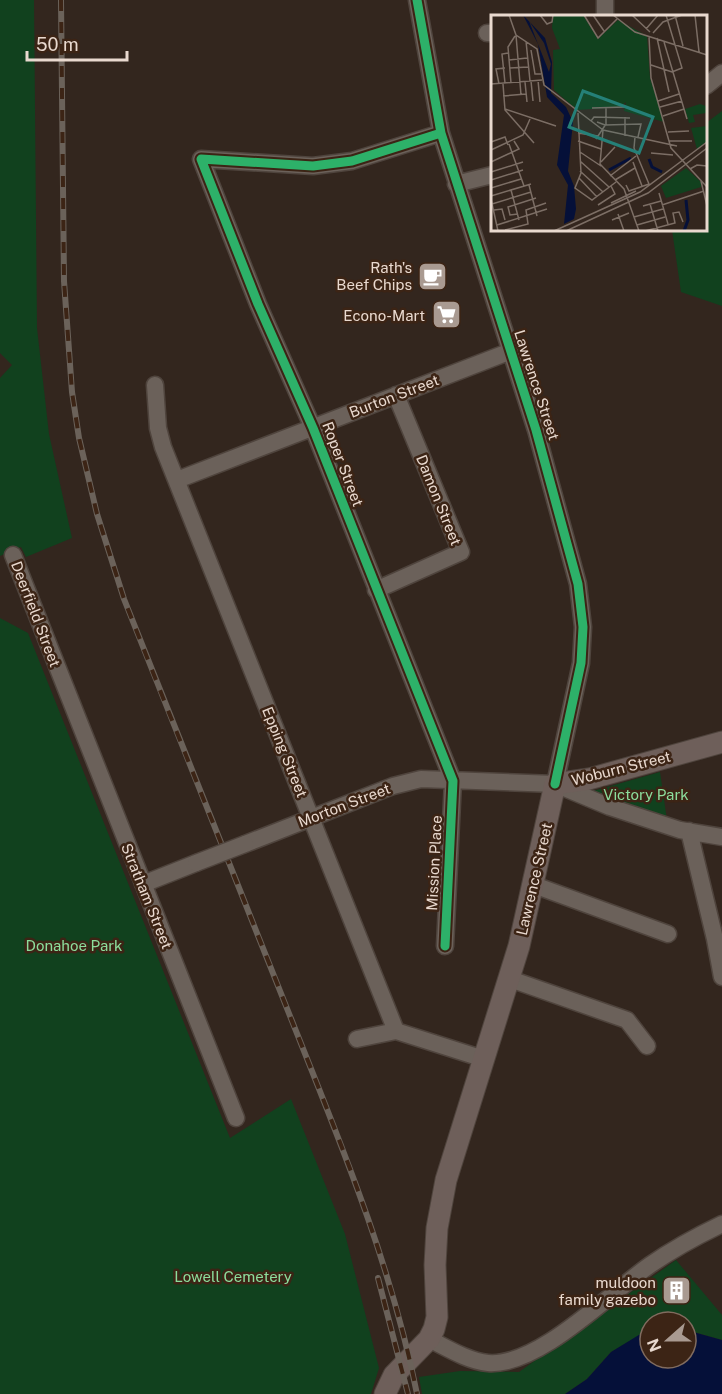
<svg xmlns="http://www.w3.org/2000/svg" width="722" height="1394" viewBox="0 0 722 1394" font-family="'Public Sans',sans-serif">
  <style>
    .green { fill: #11411e }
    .water { fill: #051039 }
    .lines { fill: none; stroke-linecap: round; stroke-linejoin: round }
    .minor-casing { stroke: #4f443d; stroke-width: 19 }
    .major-casing { stroke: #4f443d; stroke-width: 23 }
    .minor { stroke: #6b615a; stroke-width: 16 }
    .major { stroke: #6e5f5a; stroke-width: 21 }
    .rail-casing { stroke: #6b625a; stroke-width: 6 }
    .rail { stroke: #3c2415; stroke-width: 4; stroke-dasharray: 11; stroke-linecap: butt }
    .minor-bridge-casing { stroke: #4f443d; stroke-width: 19; stroke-linecap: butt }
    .minor-bridge { stroke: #6b615a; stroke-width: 16 }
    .cycleway-casing { stroke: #3c2415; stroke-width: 13 }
    .cycleway { stroke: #2db169; stroke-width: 9 }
    .labels { text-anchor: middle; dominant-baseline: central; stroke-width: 5; stroke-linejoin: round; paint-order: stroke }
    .poi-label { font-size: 15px; fill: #e9d9cf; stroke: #3c2415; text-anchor: end }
    .street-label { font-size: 15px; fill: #e9d9cf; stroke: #3c2415 }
    .park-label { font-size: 15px; fill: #8cdd9c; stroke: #3c2415 }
    .inset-river { fill: none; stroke: #051039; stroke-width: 3 }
    .inset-road { fill: none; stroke: #7c6e65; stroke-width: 1.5 }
    .view { fill: #258078; fill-opacity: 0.15; stroke: #258078; stroke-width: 3 }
    .inset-edge { fill: none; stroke: #e9d9cf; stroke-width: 3 }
  </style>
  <rect width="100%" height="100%" fill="#33261e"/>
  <path class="green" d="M 0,0 L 34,0 L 37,328 L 49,434 L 72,538 L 26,557 L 21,547 L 0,556 L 0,378 L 12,365 L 0,353 Z
    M 722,111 L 722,306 L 681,292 L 672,230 L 706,230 L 706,123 Z
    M 0,618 L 28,633 L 230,1138 L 291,1099 L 345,1234 L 379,1368 L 371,1394 L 0,1394 Z
    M 660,772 L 667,820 L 593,791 Z
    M 676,1260 L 722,1315 L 722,1340 L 686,1330 L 686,1322 L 650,1322 L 650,1330 L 611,1352 L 587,1379 L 565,1394 L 422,1394 L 419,1377 L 460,1371 L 519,1372 Z"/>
  <path class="water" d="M 647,1330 L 650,1330 L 650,1358 L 686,1358 L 686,1330 L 722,1340 L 722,1394 L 565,1394 L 587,1379 L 611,1352 Z"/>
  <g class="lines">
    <defs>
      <path id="minor" d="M 417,0 L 441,133 L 536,430 L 578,584 L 583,627 L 581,663 L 555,784
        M 605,16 L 605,0
        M 487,33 L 492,33
        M 706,86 L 722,73
        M 441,133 L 352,161 L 313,166 L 201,159 L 258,304 L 313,428 L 453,781 L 445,946
        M 456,184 L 492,175
        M 155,385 L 158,428 L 163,447 L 396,1031 L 484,1059
        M 177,480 L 511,351
        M 13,555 L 236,1118
        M 376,590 L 461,552 L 396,395
        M 689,831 L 715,939 L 722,977
        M 245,844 L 393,786 L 421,779 L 555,784 L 610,807 L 680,830 L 722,837
        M 143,884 L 196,863
        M 534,885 L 668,934
        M 510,979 L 627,1020 L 647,1046
        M 357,1039 L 396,1031
        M 429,1339 C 447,1348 468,1361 488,1363 C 538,1367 610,1293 650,1265 C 673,1249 697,1236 722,1224"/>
      <path id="major" d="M 385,1394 L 394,1375 L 429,1339 L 434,1329 L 437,1317 L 435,1265 L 437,1228 L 446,1180 L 519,946 L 555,784 L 589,779 L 722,742"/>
    </defs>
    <use href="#minor" class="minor-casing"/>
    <use href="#major" class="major-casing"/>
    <use href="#minor" class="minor"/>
    <use href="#major" class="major"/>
    <defs>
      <path id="rail" d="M 61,0 L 64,281 L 72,392 L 79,438 L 97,514 L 124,599 C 179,739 235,877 290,1016 C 339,1139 391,1263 417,1394
        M 378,1278 L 408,1394"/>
    </defs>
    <use href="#rail" class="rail-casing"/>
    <use href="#rail" class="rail"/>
    <defs>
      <path id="minor-bridge" d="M 196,863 L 245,844"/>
    </defs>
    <use href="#minor-bridge" class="minor-bridge-casing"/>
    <use href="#minor-bridge" class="minor-bridge"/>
    <defs>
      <path id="cycleway" d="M 417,0 L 441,133 L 536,430 L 578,584 L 583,627 L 581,663 L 555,784
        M 441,133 L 352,161 L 313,166 L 201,159 L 258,304 L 313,428 L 453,781 L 445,946"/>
    </defs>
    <use href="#cycleway" class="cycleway-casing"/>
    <use href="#cycleway" class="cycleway"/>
  </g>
  <defs>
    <symbol id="cafe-square" viewBox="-11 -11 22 22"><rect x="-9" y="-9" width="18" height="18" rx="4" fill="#a99a91" stroke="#3c2415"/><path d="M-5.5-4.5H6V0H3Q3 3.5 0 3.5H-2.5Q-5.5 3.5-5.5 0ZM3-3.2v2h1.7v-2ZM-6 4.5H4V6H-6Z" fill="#fff"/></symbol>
    <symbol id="supermarket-square" viewBox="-11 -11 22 22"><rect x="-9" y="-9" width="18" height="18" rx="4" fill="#a99a91" stroke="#3c2415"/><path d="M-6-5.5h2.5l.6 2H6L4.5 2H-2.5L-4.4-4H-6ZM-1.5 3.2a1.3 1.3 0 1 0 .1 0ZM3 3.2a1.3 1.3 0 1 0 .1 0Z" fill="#fff"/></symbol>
    <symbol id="building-square" viewBox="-11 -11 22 22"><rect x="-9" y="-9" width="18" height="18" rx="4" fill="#a99a91" stroke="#3c2415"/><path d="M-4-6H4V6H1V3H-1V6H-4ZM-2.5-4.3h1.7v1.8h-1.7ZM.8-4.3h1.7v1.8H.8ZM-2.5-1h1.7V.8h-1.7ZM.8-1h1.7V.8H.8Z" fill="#fff"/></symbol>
  </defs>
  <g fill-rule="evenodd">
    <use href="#cafe-square" x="416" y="260" width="33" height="33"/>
    <use href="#supermarket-square" x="430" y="298" width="33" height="33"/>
    <use href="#building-square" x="660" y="1274" width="33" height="33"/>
  </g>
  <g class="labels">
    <g class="poi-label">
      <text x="412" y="267">Rath's<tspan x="412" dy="17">Beef Chips</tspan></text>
      <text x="425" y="315">Econo-Mart</text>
      <text x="656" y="1282">muldoon<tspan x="656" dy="17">family gazebo</tspan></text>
    </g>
    <g class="street-label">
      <text transform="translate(537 385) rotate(72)">Lawrence Street</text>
      <text transform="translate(394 396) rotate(-21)">Burton Street</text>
      <text transform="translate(343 464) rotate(69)">Roper Street</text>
      <text transform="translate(439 500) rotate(68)">Damon Street</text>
      <text transform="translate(36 614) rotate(69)">Deerfield Street</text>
      <text transform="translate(285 752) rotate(68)">Epping Street</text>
      <text transform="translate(621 768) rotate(-14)">Woburn Street</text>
      <text transform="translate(344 805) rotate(-21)">Morton Street</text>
      <text transform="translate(434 863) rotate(-87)">Mission Place</text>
      <text transform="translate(534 879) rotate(-77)">Lawrence Street</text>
      <text transform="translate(147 896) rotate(68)">Stratham Street</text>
    </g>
    <g class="park-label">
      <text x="646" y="794">Victory Park</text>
      <text x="74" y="945">Donahoe Park</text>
      <text x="233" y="1276">Lowell Cemetery</text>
    </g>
  </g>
  <g transform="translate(491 15)">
    <rect width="216" height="216" fill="#33261e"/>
    <path d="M 62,0 L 92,0 L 107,24 L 127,5 L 156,21 L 159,63 L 173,107 L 133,96 L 135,87 L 129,92 L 86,95 L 63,75 L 62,35 L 69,34 L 61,13 ZM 209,89 L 215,91 L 215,98 L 202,100 L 204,107 L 198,108 L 194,94 ZM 216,111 L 216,126 L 206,134 L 200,113 ZM 195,153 L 210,167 L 210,172 L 175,183 L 170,171 Z" fill="#11411e"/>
    <path d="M 32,0 L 54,23 L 61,47 L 60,78 L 75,92 L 82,107 L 77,156 L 83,171 L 85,194 L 83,204 L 73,209 L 77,170 L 66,150 L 73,100 L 56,82 L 47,29 ZM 38,6 L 53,28 L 60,49 L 58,57 Z" fill="#051039" fill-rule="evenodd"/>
    <path class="inset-river" d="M 158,144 L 161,152 L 171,157M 118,155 L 140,143M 193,216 L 197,205 L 195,185"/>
    <path class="inset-road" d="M 18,0 L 25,20 L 46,34 L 53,70 L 112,115 L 109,149 L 133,174 L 148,216M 49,0 L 56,9 L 61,7 L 62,0M 93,0 L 107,23 L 126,4M 102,0 L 113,16M 122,0 L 144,17 L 216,40M 141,0 L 159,17M 184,0 L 192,31M 204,0 L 208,37M 155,14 L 167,0M 162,18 L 172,7 L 191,0M 25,20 L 30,80M 158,21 L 160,63 L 180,133 L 216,172M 166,23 L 178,77M 35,26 L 39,66M 173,27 L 196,104M 40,35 L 44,59 L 50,59M 18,45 L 36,43M 160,50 L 181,57 L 191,53 L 175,0M 19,53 L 37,52M 47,65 L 49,87M 40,66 L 42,86M 34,67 L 36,87M 14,68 L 11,39 L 17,38M 20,68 L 17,32 L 24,21M 0,69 L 51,65M 8,69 L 5,54 L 14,53M 12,69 L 14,95 L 43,128M 12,81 L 35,79M 167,86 L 188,79M 169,92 L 191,86M 101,93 L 134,92M 14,94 L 65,111M 87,98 L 90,158 L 84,173 L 101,185 L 125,167M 172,101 L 193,94M 134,102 L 134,121M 100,106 L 103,102 L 139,103M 106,107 L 114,110 L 150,109 L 147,122M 112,115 L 186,131M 177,117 L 198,116M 87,118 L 107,121M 105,124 L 115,109 L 115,93M 87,126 L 110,134M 178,126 L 201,126M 0,127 L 14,122 L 17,130M 18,129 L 33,171M 0,135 L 32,120 L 39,104M 89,137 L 110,151M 160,138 L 182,140M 89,146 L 118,172M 0,147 L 28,134 L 23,126M 110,147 L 124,132M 142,147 L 151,171M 199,154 L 206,150 L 216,151M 89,156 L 112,177M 0,157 L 32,147M 119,161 L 145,141M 88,163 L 106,182M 0,165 L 32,155M 124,165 L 144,153M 210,166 L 216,191M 38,170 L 46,201M 135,170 L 138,176 L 158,169 L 143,133 L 144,122M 0,173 L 30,164M 20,175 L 28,205M 168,178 L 177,209M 0,181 L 40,169M 0,184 L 7,216M 120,188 L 145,176M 1,189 L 40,177M 159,189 L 167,216M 107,190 L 124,179 L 120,171M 171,190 L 213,176M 152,191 L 170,186M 3,195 L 11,194 L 14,205M 27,199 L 19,200 L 17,192 L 45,183M 127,199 L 133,216M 143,202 L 172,194M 121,205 L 138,198M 6,210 L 56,194M 146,210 L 174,202M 14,215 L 37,209 L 35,195 L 55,188M 63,216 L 149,177 L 216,127M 75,216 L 157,178 L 216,133M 154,216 L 184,208 L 182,198 L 188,197 L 192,207"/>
    <path class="view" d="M 92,76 L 162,102 L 148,138 L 78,112 Z"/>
    <rect width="216" height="216" class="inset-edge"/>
  </g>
  <g transform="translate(668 1340) rotate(249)"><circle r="28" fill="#3c2415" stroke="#816c5f" stroke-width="1.5"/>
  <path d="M0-4.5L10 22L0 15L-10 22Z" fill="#a99a91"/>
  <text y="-9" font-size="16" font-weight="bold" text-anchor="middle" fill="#e9d9cf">N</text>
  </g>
  <path d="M27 51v9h100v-9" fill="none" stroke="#e9d9cf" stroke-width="3"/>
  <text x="36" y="51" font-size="18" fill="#e9d9cf" stroke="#3c2415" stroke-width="4.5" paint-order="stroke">50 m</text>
</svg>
